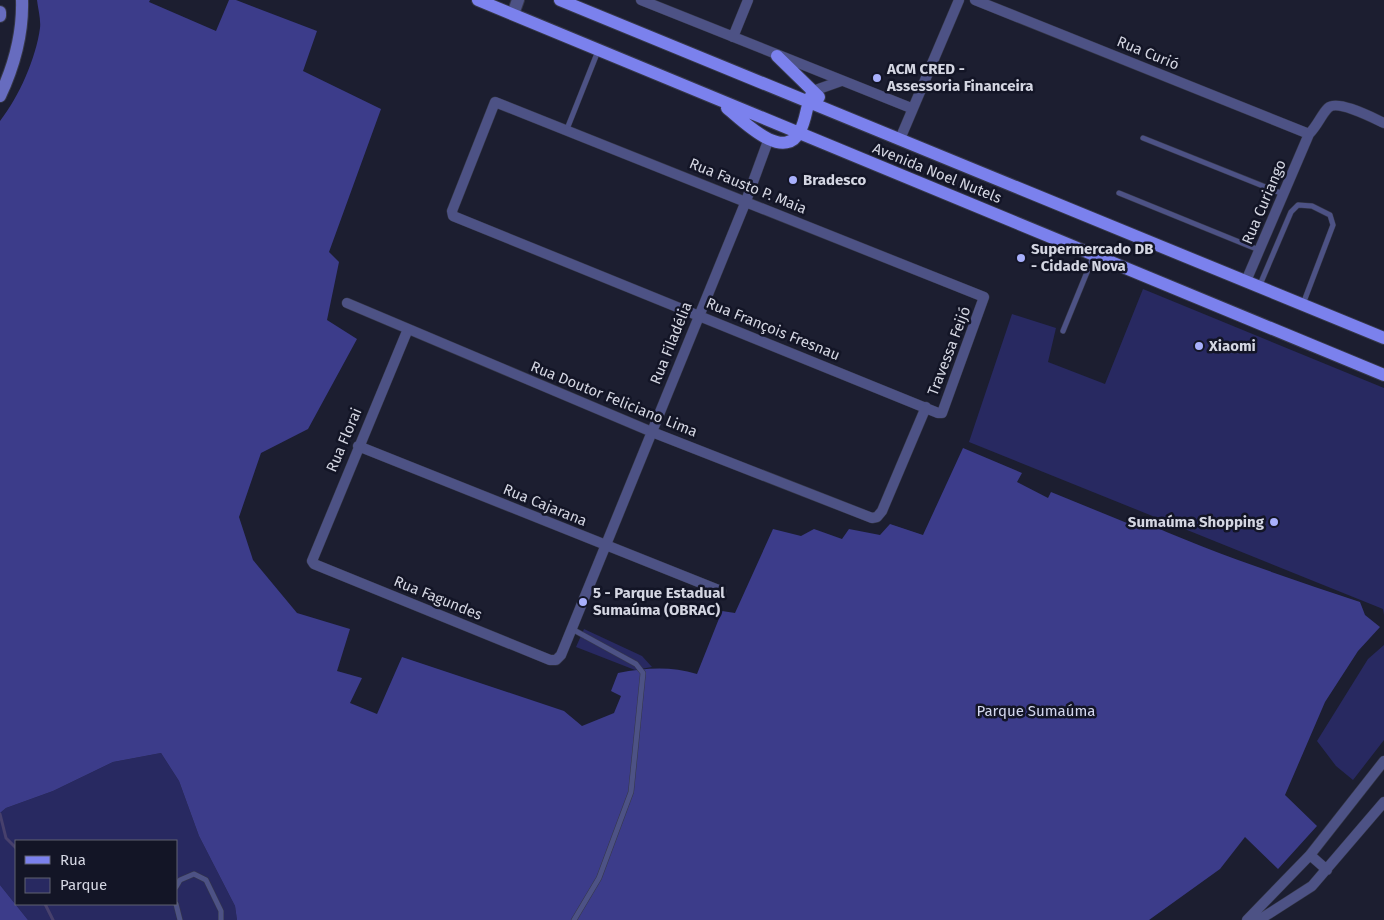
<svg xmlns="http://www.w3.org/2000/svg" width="1384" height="920" viewBox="0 0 1384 920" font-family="'Fira Sans',sans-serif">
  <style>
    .green { fill: #282961; fill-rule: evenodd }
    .forest { fill: #3c3c8a }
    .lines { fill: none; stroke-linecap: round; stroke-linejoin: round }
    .stream { stroke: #47406c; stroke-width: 3 }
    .service-casing { stroke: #363849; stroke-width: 6 }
    .minor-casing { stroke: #363849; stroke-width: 11 }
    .tertiary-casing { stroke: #363849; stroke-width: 14 }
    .secondary-casing { stroke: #363849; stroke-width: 14 }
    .primary-casing { stroke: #363849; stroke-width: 14 }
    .service { stroke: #4d5285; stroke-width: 5 }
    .minor { stroke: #4d5285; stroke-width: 10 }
    .tertiary { stroke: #4d5285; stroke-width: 12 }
    .secondary { stroke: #676cbf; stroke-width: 12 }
    .primary { stroke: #7b81ed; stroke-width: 12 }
    .poi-dot { fill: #a8b0fc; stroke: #131526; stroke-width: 2 }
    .labels { text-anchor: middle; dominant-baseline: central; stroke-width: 5; stroke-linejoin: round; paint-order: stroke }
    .street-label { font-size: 15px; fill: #d4d6e2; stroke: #131526 }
    .poi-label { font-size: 15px; font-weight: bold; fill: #d4d6e2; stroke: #131526; text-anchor: start }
    .park-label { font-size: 15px; fill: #d4d8ef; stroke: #131526 }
  </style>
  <rect width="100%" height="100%" fill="#1c1e30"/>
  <path class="green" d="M 1143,289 L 1384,388 L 1384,615 L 1383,609 L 969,442 L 1012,314 L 1056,328 L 1048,362 L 1105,384 Z
    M 584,629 L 642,656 L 652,667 L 635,670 L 576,647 Z
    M 1384,645 L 1384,740 L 1353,780 L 1336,766 L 1317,741 L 1368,659 Z
    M 161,753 L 179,781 L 199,836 L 235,906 L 237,920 L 28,920 L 0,885 L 0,813 L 6,808 L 53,791 L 113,762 ZM 16,841 L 176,841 L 176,904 L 16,904 Z"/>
  <path class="forest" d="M 37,0 L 150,0 L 149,2 L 216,31 L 229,0 L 236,0 L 317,31 L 303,71 L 381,109 L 329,252 L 339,262 L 327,320 L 357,339 L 308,429 L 261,453 L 239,517 L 253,560 L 297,613 L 350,629 L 337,671 L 362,678 L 350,703 L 377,714 L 402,657 L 564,711 L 582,726 L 614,713 L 621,696 L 611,691 L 618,673 C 646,668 670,666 697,674 L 722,611 L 735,613 L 773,529 L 801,536 L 814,529 L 842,539 L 849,529 L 880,535 L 890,524 L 923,535 L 963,448 L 1022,473 L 1017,482 L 1048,498 L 1051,492 L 1127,523 L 1133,517 C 1206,551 1283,576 1360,602 L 1365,615 L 1380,627 L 1358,651 L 1325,702 L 1285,795 L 1317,826 L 1278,869 L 1245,837 L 1220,869 L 1149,920 L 237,920 L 235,906 L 199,836 L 179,781 L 161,753 L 113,762 L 53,791 L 6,808 L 0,813 L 0,121 C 19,97 36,58 40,28 C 41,19 38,9 37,0 Z
    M 0,885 L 28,920 L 0,920 Z"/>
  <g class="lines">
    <path class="stream" d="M 0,814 L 6,838 L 16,848
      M 45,904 L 53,920"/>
    <defs>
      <path id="service" d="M 567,129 L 598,51
        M 1143,138 L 1283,194
        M 1119,193 L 1259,250
        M 1259,287 L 1291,212 L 1298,205 L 1312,206 L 1330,215 L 1333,225 L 1303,304
        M 1063,331 L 1094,255
        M 572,629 L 636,664 L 643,673 L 631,792 L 599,878 L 574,920
        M 176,887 L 180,880 L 194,874 L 206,880 L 221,911 L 221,920
        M 176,904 L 180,920"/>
      <path id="minor" d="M 641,0 L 911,108
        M 975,0 L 1309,134
        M 733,37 L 748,0
        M 813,91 L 841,81
        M 495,102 L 984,297 L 942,413 L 938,413 L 453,216 L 452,211 Z
        M 900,139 L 959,0
        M 1246,281 L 1309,134 C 1318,125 1321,115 1328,108 C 1337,99 1373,118 1384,123
        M 347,303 L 652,432 L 872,518 L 877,517 L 882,511 L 926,407
        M 408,329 L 312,561 L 314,564 L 550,660 L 556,660 L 561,655 L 746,201 L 768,141
        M 358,446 L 721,591
        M 1310,855 L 1327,870
        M 1247,920 L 1310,855 L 1384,761
        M 1259,920 L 1312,886 L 1384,802"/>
      <path id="tertiary" d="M 513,14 L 518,0"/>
      <path id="secondary" d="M 0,12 L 0,16
        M 0,96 C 14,66 23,33 22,0"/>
      <path id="primary" d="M 478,0 L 1384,375
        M 560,0 L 1384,338
        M 777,56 L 819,97
        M 727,108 C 743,121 784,163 800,131 C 807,118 806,104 813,91"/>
    </defs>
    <use href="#service" class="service-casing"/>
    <use href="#minor" class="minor-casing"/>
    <use href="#tertiary" class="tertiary-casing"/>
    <use href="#secondary" class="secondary-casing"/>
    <use href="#primary" class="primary-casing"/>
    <use href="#service" class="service"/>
    <use href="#minor" class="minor"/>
    <use href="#tertiary" class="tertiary"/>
    <use href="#secondary" class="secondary"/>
    <use href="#primary" class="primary"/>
  </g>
  <g class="poi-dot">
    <circle cx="877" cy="78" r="5"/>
    <circle cx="793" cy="180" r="5"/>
    <circle cx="1021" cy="258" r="5"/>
    <circle cx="1199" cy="346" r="5"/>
    <circle cx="1274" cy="522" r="5"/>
    <circle cx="583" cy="602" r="5"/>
  </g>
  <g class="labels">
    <g class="street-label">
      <text transform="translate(1148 53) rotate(22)">Rua Curió</text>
      <text transform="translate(937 173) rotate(22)">Avenida Noel Nutels</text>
      <text transform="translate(748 186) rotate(22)">Rua Fausto P. Maia</text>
      <text transform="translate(1264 202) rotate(-67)">Rua Curiango</text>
      <text transform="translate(773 329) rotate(22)">Rua François Fresnau</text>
      <text transform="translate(671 343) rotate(-68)">Rua Filadélia</text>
      <text transform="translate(949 351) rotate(-69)">Travessa Feijó</text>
      <text transform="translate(614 399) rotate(22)">Rua Doutor Feliciano Lima</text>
      <text transform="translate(344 440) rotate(-67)">Rua Florai</text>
      <text transform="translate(545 505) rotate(22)">Rua Cajarana</text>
      <text transform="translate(438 598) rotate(22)">Rua Fagundes</text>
    </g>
    <g class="poi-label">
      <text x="887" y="69">ACM CRED -<tspan x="887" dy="17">Assessoria Financeira</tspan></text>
      <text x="803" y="180">Bradesco</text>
      <text x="1031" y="249">Supermercado DB<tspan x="1031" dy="17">- Cidade Nova</tspan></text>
      <text x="1209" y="346">Xiaomi</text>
      <text x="1264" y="522" text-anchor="end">Sumaúma Shopping</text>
      <text x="593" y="593">5 - Parque Estadual<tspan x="593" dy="17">Sumaúma (OBRAC)</tspan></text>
    </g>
    <g class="park-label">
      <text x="1036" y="711">Parque Sumaúma</text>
    </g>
  </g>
  <rect x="15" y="840" width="162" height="65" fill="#131526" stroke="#606271"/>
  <rect x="25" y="856" width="25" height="8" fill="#7b81ed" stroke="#606271"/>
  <text x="60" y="865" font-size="15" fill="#d4d6e2">Rua</text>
  <rect x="25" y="878" width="25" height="15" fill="#282961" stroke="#606271"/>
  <text x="60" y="890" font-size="15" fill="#d4d6e2">Parque</text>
</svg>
